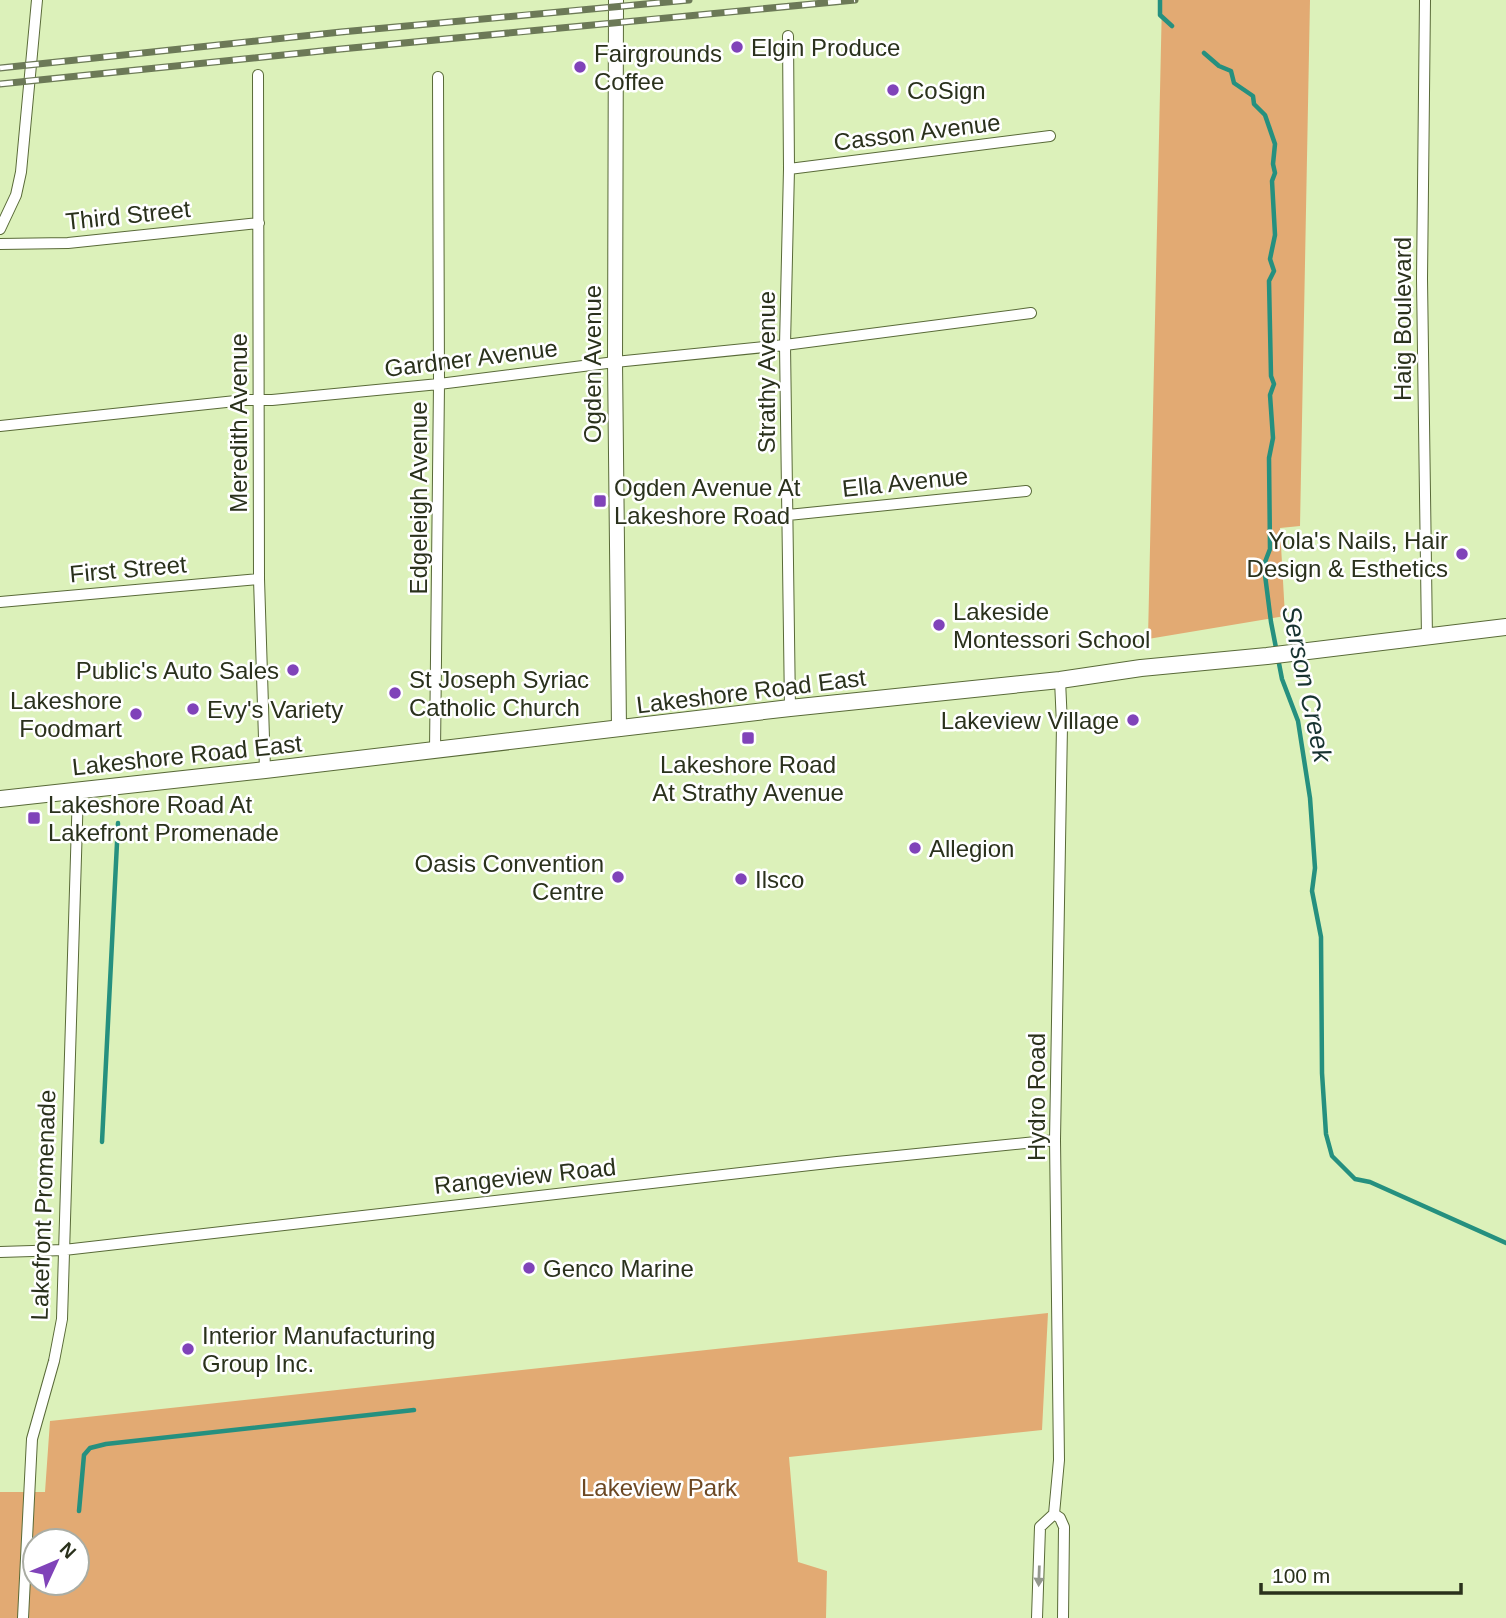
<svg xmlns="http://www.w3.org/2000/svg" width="1506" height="1618" viewBox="0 0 1506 1618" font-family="Helvetica,sans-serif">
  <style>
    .green { fill: #e2aa73; fill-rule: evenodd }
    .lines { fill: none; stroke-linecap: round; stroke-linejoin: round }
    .stream { stroke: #25907f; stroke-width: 4.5 }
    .street-casing { stroke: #596a38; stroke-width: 12 }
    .secondary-casing { stroke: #596a38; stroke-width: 16 }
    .primary-casing { stroke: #596a38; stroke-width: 18 }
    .street { stroke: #fff; stroke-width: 10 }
    .secondary { stroke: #fff; stroke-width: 14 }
    .primary { stroke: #fff; stroke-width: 16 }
    .rail-casing { stroke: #6c7957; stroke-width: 7 }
    .rail { stroke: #fff; stroke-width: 4.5; stroke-dasharray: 13; stroke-linecap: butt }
    .oneway { fill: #94988e }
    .poi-dot { fill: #8043b9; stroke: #fff; stroke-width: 2.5 }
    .labels { text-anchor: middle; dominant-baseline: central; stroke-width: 5; stroke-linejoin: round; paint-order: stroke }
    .poi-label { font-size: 24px; fill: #2a311c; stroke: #fff; text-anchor: start }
    .street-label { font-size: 24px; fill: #2a311c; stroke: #fff }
    .park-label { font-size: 24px; fill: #6c4823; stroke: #fff }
    .water-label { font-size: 26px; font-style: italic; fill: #173330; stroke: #fff }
  </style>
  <rect width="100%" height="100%" fill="#dcf1ba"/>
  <path class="green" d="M 1162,0 L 1310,0 L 1300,526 L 1280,528 L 1285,616 L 1148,639 Z
    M 1048,1313 L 1042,1430 L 789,1457 L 798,1562 L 827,1571 L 826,1618 L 0,1618 L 0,1492 L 45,1492 L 50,1421 ZM 35,1541 L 77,1541 L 77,1583 L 35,1583 Z"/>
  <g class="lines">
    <path class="stream" d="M 1160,0 L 1160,15 L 1172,26
      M 1204,53 L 1219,66 L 1231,71 L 1234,83 L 1253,96 L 1254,104 L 1265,115 L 1275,144 L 1273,164 L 1275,173 L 1272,181 L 1275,235 L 1270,259 L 1274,271 L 1269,281 L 1271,376 L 1274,384 L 1270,395 L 1273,438 L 1269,458 L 1270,549 L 1265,562 L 1265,575 L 1271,622 L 1282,679 L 1298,721 L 1310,798 L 1315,868 L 1312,891 L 1321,937 L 1322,1073 L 1326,1134 L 1332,1156 L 1355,1179 L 1370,1182 L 1506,1243
      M 102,1142 L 118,823
      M 79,1511 L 84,1455 L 90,1448 L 106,1444 L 414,1410"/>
    <defs>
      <path id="street" d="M 1425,0 L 1422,279 L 1427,638
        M 788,36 L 789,169 L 785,345 L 790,708
        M 258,75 L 259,579 L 265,770
        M 789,169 L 1050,136
        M 0,229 L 16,195 L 21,172 L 37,0
        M 0,244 L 68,243 L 259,223
        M 0,426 L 245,400 L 272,400 L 439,384 L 615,362 L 785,345 L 1031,313
        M 788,515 L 1026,491
        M 0,602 L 259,579
        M 435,751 L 439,384 L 438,77
        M 0,1252 L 64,1250 L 837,1162 L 1055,1140
        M 1054,1514 L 1059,1460 L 1055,1140 L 1062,725 L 1060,680
        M 1054,1514 L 1060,1518 L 1064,1527 L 1063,1618
        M 23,1618 L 32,1439 L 54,1361 L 62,1319 L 78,790
        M 1037,1618 L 1040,1527 L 1054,1514"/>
      <path id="secondary" d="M 616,0 L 615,362 L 619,729"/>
      <path id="primary" d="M 0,799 L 265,770 L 790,708 L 1060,680 L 1141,668 L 1267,656 L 1506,627"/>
    </defs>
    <use href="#street" class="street-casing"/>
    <use href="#secondary" class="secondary-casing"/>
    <use href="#primary" class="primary-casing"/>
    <use href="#street" class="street"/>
    <use href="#secondary" class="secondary"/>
    <use href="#primary" class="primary"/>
    <defs>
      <path id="rail" d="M 0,68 L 341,32 L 689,0
        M 0,84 L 341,49 L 855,0"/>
    </defs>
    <use href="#rail" class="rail-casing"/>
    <use href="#rail" class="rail"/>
  </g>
  <defs><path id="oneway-solid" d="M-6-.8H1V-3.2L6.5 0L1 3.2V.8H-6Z" transform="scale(1.75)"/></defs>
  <use class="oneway" href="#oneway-solid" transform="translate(1039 1576) rotate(92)"/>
  <g class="poi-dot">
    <circle cx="737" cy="47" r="7"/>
    <circle cx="580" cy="67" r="7"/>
    <circle cx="893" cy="90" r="7"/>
    <rect x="593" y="494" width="14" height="14" rx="3.5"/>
    <circle cx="1462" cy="554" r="7"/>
    <circle cx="939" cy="625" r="7"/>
    <circle cx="293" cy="670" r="7"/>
    <circle cx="395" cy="693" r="7"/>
    <circle cx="193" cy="709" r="7"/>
    <circle cx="136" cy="714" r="7"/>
    <circle cx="1133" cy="720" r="7"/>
    <rect x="741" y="731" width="14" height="14" rx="3.5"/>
    <rect x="27" y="811" width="14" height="14" rx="3.5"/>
    <circle cx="915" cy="848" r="7"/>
    <circle cx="618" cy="877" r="7"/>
    <circle cx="741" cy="879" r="7"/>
    <circle cx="529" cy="1268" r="7"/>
    <circle cx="188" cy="1349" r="7"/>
  </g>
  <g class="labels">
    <g class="poi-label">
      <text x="751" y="47">Elgin Produce</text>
      <text x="594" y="53">Fairgrounds<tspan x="594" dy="28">Coffee</tspan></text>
      <text x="907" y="90">CoSign</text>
      <text x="614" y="487">Ogden Avenue At<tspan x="614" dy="28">Lakeshore Road</tspan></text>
      <text x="1448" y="540" text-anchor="end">Yola's Nails, Hair<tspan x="1448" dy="28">Design &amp; Esthetics</tspan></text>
      <text x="953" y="611">Lakeside<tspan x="953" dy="28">Montessori School</tspan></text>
      <text x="279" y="670" text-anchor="end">Public's Auto Sales</text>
      <text x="409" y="679">St Joseph Syriac<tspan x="409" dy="28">Catholic Church</tspan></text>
      <text x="122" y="700" text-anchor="end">Lakeshore<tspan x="122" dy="28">Foodmart</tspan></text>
      <text x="207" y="709">Evy's Variety</text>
      <text x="1119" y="720" text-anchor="end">Lakeview Village</text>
      <text x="748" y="764" text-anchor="middle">Lakeshore Road<tspan x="748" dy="28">At Strathy Avenue</tspan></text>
      <text x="48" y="804">Lakeshore Road At<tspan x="48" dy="28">Lakefront Promenade</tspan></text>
      <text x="929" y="848">Allegion</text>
      <text x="604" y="863" text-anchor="end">Oasis Convention<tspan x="604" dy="28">Centre</tspan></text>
      <text x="755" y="879">Ilsco</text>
      <text x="543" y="1268">Genco Marine</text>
      <text x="202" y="1335">Interior Manufacturing<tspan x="202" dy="28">Group Inc.</tspan></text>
    </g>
    <g class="street-label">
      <text transform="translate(917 132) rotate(-7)">Casson Avenue</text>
      <text transform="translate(128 215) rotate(-6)">Third Street</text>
      <text transform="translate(1402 319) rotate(-90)">Haig Boulevard</text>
      <text transform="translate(471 358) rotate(-7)">Gardner Avenue</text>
      <text transform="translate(592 364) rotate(-90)">Ogden Avenue</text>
      <text transform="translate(766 372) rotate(-90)">Strathy Avenue</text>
      <text transform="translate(238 423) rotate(-90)">Meredith Avenue</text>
      <text transform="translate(905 482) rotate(-6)">Ella Avenue</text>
      <text transform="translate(418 498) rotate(-90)">Edgeleigh Avenue</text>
      <text transform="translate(128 569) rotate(-5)">First Street</text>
      <text transform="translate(751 691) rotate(-7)">Lakeshore Road East</text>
      <text transform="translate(187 755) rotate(-6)">Lakeshore Road East</text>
      <text transform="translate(1036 1097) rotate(-90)">Hydro Road</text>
      <text transform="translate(525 1176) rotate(-6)">Rangeview Road</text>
      <text transform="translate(43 1205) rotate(-88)">Lakefront Promenade</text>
    </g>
    <g class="park-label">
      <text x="659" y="1487">Lakeview Park</text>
    </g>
    <g class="water-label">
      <text transform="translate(1307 684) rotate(78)">Serson Creek</text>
    </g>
  </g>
  <g transform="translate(56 1562) rotate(46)"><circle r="33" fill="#ffffff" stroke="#aaada4" stroke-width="2"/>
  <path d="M0-5L12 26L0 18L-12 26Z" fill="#8043b9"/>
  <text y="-10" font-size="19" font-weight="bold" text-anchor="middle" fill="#2a311c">N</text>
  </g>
  <path d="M1261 1583v10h200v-10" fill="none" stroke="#2a311c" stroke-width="3.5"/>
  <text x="1272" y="1583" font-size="21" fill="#2a311c" stroke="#ffffff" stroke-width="5" paint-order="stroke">100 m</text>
</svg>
